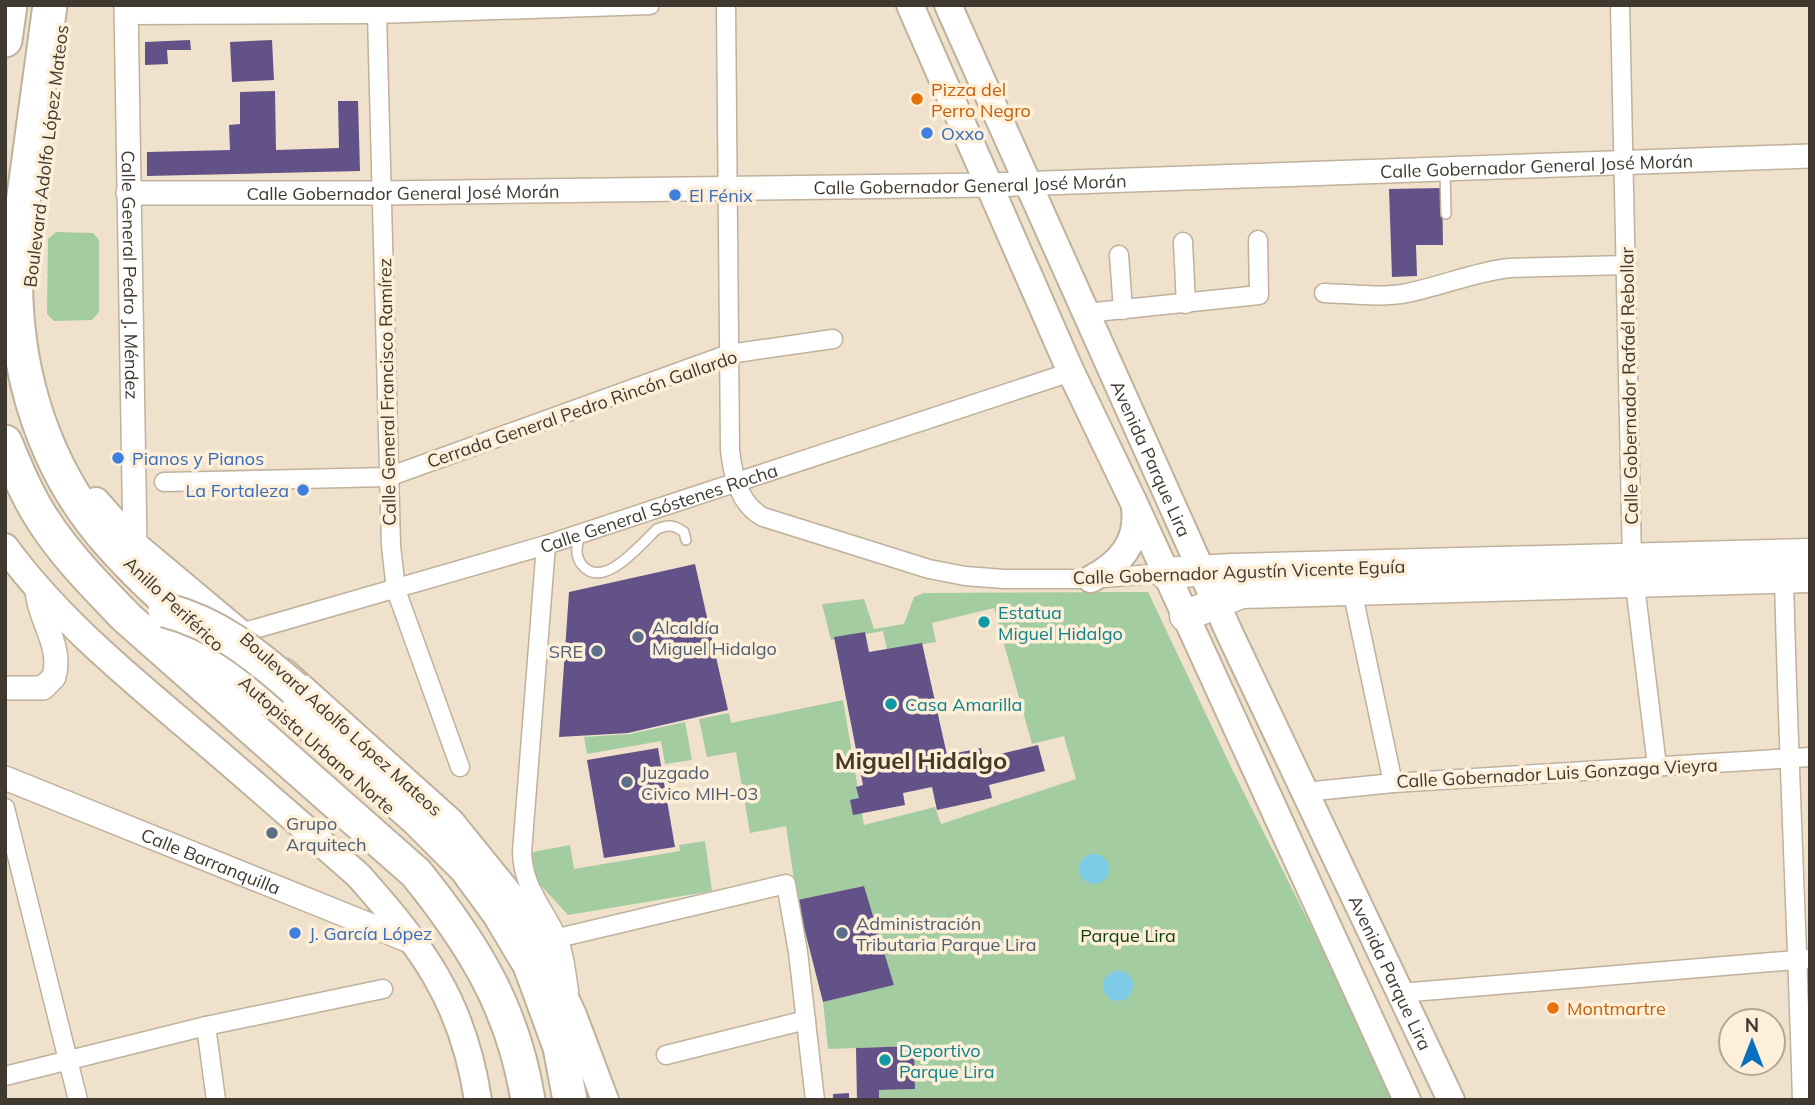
<svg xmlns="http://www.w3.org/2000/svg" width="1815" height="1105" viewBox="0 0 1815 1105" font-family="Mulish,sans-serif">
  <style>
    .green { fill: #a4cca1 }
    .water { fill: #7ecbe8 }
    .building { fill: #635287 }
    .lines { fill: none; stroke-linecap: round; stroke-linejoin: round }
    .service-casing { stroke: #bfb19c; stroke-width: 12 }
    .minor-casing { stroke: #bfb19c; stroke-width: 21 }
    .tertiary-casing { stroke: #bfb19c; stroke-width: 26 }
    .secondary-casing { stroke: #bfb19c; stroke-width: 30 }
    .primary-casing { stroke: #bfb19c; stroke-width: 33 }
    .motorway-casing { stroke: #bfb19c; stroke-width: 37 }
    .service { stroke: #fff; stroke-width: 9 }
    .minor { stroke: #fff; stroke-width: 18 }
    .tertiary { stroke: #fff; stroke-width: 23 }
    .secondary { stroke: #fff; stroke-width: 26 }
    .primary { stroke: #fff; stroke-width: 30 }
    .motorway { stroke: #fff; stroke-width: 33 }
    .motorway-bridge-casing { stroke: #bfb19c; stroke-width: 37; stroke-linecap: butt }
    .motorway-bridge { stroke: #fff; stroke-width: 33 }
    .food-dot { fill: #e8710a; stroke: #feefd9; stroke-width: 2.5 }
    .shop-dot { fill: #3f7fe0; stroke: #feefd9; stroke-width: 2.5 }
    .culture-dot { fill: #0f9aa8; stroke: #feefd9; stroke-width: 2.5 }
    .service-dot { fill: #5c6f8a; stroke: #feefd9; stroke-width: 2.5 }
    .labels { text-anchor: middle; dominant-baseline: central; stroke-width: 7; stroke-linejoin: round; paint-order: stroke }
    .food-label { font-size: 18px; fill: #c56008; stroke: #feefd9; text-anchor: start }
    .shop-label { font-size: 18px; fill: #366cbe; stroke: #feefd9; text-anchor: start }
    .street-label { font-size: 18px; fill: #3f3930; stroke: #feefd9 }
    .culture-label { font-size: 18px; fill: #0d838f; stroke: #feefd9; text-anchor: start }
    .service-label { font-size: 18px; fill: #4e5e75; stroke: #feefd9; text-anchor: start }
    .park-label { font-size: 18px; fill: #0d3e0e; stroke: #feefd9 }
    .district-label { font-size: 24px; font-weight: bold; fill: #443826; stroke: #feefd9 }
  </style>
  <rect width="100%" height="100%" fill="#f0e1cc"/>
  <path class="green" d="M 56,232 L 93,233 L 99,240 L 99,312 L 92,320 L 54,321 L 47,314 L 48,239 Z
    M 1148,592 L 1232,769 L 1398,1100 L 879,1100 L 879,1090 L 915,1089 L 914,1046 L 828,1049 L 823,1002 L 894,985 L 864,886 L 797,900 L 786,826 L 750,833 L 736,752 L 707,757 L 699,719 L 729,713 L 731,723 L 843,700 L 864,825 L 935,807 L 941,824 L 1076,779 L 1064,736 L 1032,744 L 994,608 L 932,623 L 936,642 L 887,650 L 883,631 L 831,640 L 822,604 L 864,599 L 874,629 L 904,624 L 914,597 L 924,593 Z
    M 685,722 L 692,760 L 665,764 L 661,741 L 587,754 L 584,737 L 630,734 Z
    M 705,841 L 712,891 L 568,915 L 532,876 L 533,852 L 570,845 L 574,869 L 680,851 L 679,845 Z"/>
  <path class="water" d="M1079 869a15 15 0 1 1 30 0a15 15 0 1 1-30 0Z
    M1103 986a15 15 0 1 1 30 0a15 15 0 1 1-30 0Z"/>
  <path class="building" d="M 190,40 L 191,50 L 167,50 L 168,64 L 145,65 L 145,42 Z
    M 272,40 L 274,80 L 232,82 L 230,42 Z
    M 275,91 L 276,150 L 339,148 L 338,101 L 358,101 L 360,171 L 147,176 L 147,152 L 230,150 L 229,125 L 240,124 L 240,92 Z
    M 1442,188 L 1443,245 L 1416,245 L 1417,276 L 1392,277 L 1389,189 Z
    M 695,564 L 728,710 L 628,733 L 559,737 L 569,592 Z
    M 865,632 L 869,652 L 922,643 L 947,755 L 981,748 L 983,758 L 1038,745 L 1045,771 L 989,785 L 992,798 L 937,810 L 932,787 L 903,793 L 905,805 L 853,815 L 850,800 L 859,798 L 856,787 L 863,785 L 834,637 Z
    M 658,748 L 675,847 L 604,858 L 587,760 Z
    M 864,886 L 894,985 L 823,1002 L 797,900 Z
    M 914,1046 L 915,1089 L 879,1090 L 879,1100 L 857,1100 L 856,1048 Z
    M 849,1093 L 849,1100 L 833,1100 L 833,1094 Z"/>
  <g class="lines">
    <defs>
      <path id="service" d="M 1445,170 L 1446,214
        M 581,535 C 576,545 575,556 582,565 C 603,591 641,544 657,529 C 668,524 674,525 684,532 L 686,540"/>
      <g id="minor">
        <path d="M 381,5 L 377,14 L 391,546 L 396,590 L 460,767"/>
        <path d="M 726,5 L 730,450 C 733,476 739,504 763,517 L 929,569 L 965,576 L 1004,579 L 1091,579 L 1164,573"/>
        <path d="M 1620,5 L 1632,560 L 1657,766"/>
        <path d="M 127,15 L 377,14 L 650,5"/>
        <path d="M 1183,242 L 1186,304"/>
        <path d="M 1119,255 L 1123,310"/>
        <path d="M 1324,293 C 1351,294 1381,298 1407,293 C 1442,286 1474,272 1509,268 L 1627,265"/>
        <path d="M 1086,313 L 1259,295 L 1258,240"/>
        <path d="M 164,482 L 388,477 L 729,354 L 833,339"/>
        <path d="M 546,545 L 522,852 C 523,888 543,906 557,937 C 565,954 566,973 569,991"/>
        <path d="M 1784,578 C 1788,752 1797,926 1802,1100"/>
        <path d="M 1352,590 L 1393,783"/>
        <path id="s1" d="M 241,633 L 546,545 L 1071,372"/>
        <path d="M 1305,792 L 1393,783 L 1810,757"/>
        <path d="M 5,808 L 78,1100"/>
        <path d="M 558,938 L 786,884 L 798,952 L 815,1100"/>
        <path d="M 1400,993 L 1808,959"/>
        <path d="M 206,1026 L 216,1100"/>
        <path d="M 666,1055 L 806,1020"/>
        <path d="M 5,1076 L 206,1026 L 383,989"/>
      </g>
      <g id="tertiary">
        <path id="s2" d="M 126,5 L 135,545"/>
        <path id="s3" d="M 128,193 L 383,193 L 991,185 L 1810,156"/>
        <path d="M 5,688 L 43,688 L 54,677 C 63,645 38,619 37,588"/>
        <path id="s4" d="M 5,778 L 417,944"/>
      </g>
      <g id="secondary">
        <path d="M 910,5 L 1071,372 L 1134,503 L 1407,1100"/>
        <path id="s5" d="M 948,5 L 1229,632 L 1451,1100"/>
        <path d="M 96,501 L 135,545 L 240,633"/>
        <path d="M 5,547 C 56,617 124,673 190,729 C 247,777 302,826 358,875 C 423,948 463,1001 478,1100"/>
        <path d="M 1091,579 C 1120,564 1139,542 1135,508"/>
        <path d="M 284,672 L 451,822 L 511,896 L 539,942 L 573,1015 L 605,1100"/>
      </g>
      <path id="primary" d="M 1164,573 L 1232,569 L 1810,554
        M 1185,616 L 1241,593 L 1810,577"/>
      <path id="motorway" d="M 50,5 L 17,247 C 9,351 37,460 107,540 C 133,570 164,599 195,625
        M 5,40 L 10,5
        M 5,442 C 16,468 27,496 43,520 C 66,556 97,587 127,618 L 416,873 C 474,945 513,1008 528,1100
        M 171,615 L 264,698
        M 252,673 L 418,820 L 466,868 L 499,913 L 530,965 L 560,1047 L 570,1100"/>
    </defs>
    <use href="#service" class="service-casing"/>
    <use href="#minor" class="minor-casing"/>
    <use href="#tertiary" class="tertiary-casing"/>
    <use href="#secondary" class="secondary-casing"/>
    <use href="#primary" class="primary-casing"/>
    <use href="#motorway" class="motorway-casing"/>
    <use href="#service" class="service"/>
    <use href="#minor" class="minor"/>
    <use href="#tertiary" class="tertiary"/>
    <use href="#secondary" class="secondary"/>
    <use href="#primary" class="primary"/>
    <use href="#motorway" class="motorway"/>
    <defs>
      <path id="motorway-bridge" d="M 165,610 C 218,624 255,654 295,689"/>
    </defs>
    <use href="#motorway-bridge" class="motorway-bridge-casing"/>
    <use href="#motorway-bridge" class="motorway-bridge"/>
  </g>
  <g class="food-dot">
    <circle cx="917" cy="99" r="7"/>
    <circle cx="1553" cy="1008" r="7"/>
  </g>
  <g class="shop-dot">
    <circle cx="927" cy="133" r="7"/>
    <circle cx="675" cy="195" r="7"/>
    <circle cx="118" cy="458" r="7"/>
    <circle cx="303" cy="490" r="7"/>
    <circle cx="295" cy="933" r="7"/>
  </g>
  <g class="culture-dot">
    <circle cx="984" cy="622" r="7"/>
    <circle cx="891" cy="704" r="7"/>
    <circle cx="885" cy="1060" r="7"/>
  </g>
  <g class="service-dot">
    <circle cx="638" cy="637" r="7"/>
    <circle cx="597" cy="651" r="7"/>
    <circle cx="627" cy="782" r="7"/>
    <circle cx="272" cy="833" r="7"/>
    <circle cx="842" cy="933" r="7"/>
  </g>
  <g class="labels">
    <g class="food-label">
      <text x="931" y="89">Pizza del<tspan x="931" dy="21">Perro Negro</tspan></text>
      <text x="1567" y="1008">Montmartre</text>
    </g>
    <g class="shop-label">
      <text x="941" y="133">Oxxo</text>
      <text x="689" y="195">El Fénix</text>
      <text x="132" y="458">Pianos y Pianos</text>
      <text x="289" y="490" text-anchor="end">La Fortaleza</text>
      <text x="309" y="933">J. García López</text>
    </g>
    <g class="street-label">
      <text transform="translate(46 156) rotate(-83)">Boulevard Adolfo López Mateos</text>
      <text stroke="none"><textPath href="#s3" startOffset="1409">Calle Gobernador General José Morán</textPath></text>
      <text stroke="none"><textPath href="#s3" startOffset="842">Calle Gobernador General José Morán</textPath></text>
      <text stroke="none"><textPath href="#s3" startOffset="275">Calle Gobernador General José Morán</textPath></text>
      <text stroke="none"><textPath href="#s2" startOffset="270">Calle General Pedro J. Méndez</textPath></text>
      <text transform="translate(1629 386) rotate(-91)">Calle Gobernador Rafaél Rebollar</text>
      <text transform="translate(387 392) rotate(-91)">Calle General Francisco Ramírez</text>
      <text transform="translate(582 409) rotate(-19)">Cerrada General Pedro Rincón Gallardo</text>
      <text stroke="none"><textPath href="#s5" startOffset="497">Avenida Parque Lira</textPath></text>
      <text stroke="none"><textPath href="#s1" startOffset="436">Calle General Sóstenes Rocha</textPath></text>
      <text transform="translate(1239 572) rotate(-2)">Calle Gobernador Agustín Vicente Eguía</text>
      <text transform="translate(174 604) rotate(43)">Anillo Periférico</text>
      <text transform="translate(341 724) rotate(42)">Boulevard Adolfo López Mateos</text>
      <text transform="translate(317 745) rotate(41)">Autopista Urbana Norte</text>
      <text transform="translate(1557 773) rotate(-3)">Calle Gobernador Luis Gonzaga Vieyra</text>
      <text stroke="none"><textPath href="#s4" startOffset="222">Calle Barranquilla</textPath></text>
      <text stroke="none"><textPath href="#s5" startOffset="1064">Avenida Parque Lira</textPath></text>
    </g>
    <g class="culture-label">
      <text x="998" y="612">Estatua<tspan x="998" dy="21">Miguel Hidalgo</tspan></text>
      <text x="905" y="704">Casa Amarilla</text>
      <text x="899" y="1050">Deportivo<tspan x="899" dy="21">Parque Lira</tspan></text>
    </g>
    <g class="service-label">
      <text x="652" y="627">Alcaldía<tspan x="652" dy="21">Miguel Hidalgo</tspan></text>
      <text x="583" y="651" text-anchor="end">SRE</text>
      <text x="641" y="772">Juzgado<tspan x="641" dy="21">Civico MIH-03</tspan></text>
      <text x="286" y="823">Grupo<tspan x="286" dy="21">Arquitech</tspan></text>
      <text x="856" y="923">Administración<tspan x="856" dy="21">Tributaria Parque Lira</tspan></text>
    </g>
    <g class="park-label">
      <text x="1128" y="935">Parque Lira</text>
    </g>
    <g class="district-label">
      <text x="921" y="760">Miguel Hidalgo</text>
    </g>
  </g>
  <rect width="1815" height="1105" fill="none" stroke="#3f3930" stroke-width="14"/>
  <g transform="translate(1752 1042)"><circle r="33" fill="#feefd9" stroke="#b2a695" stroke-width="2"/>
  <path d="M0-5L12 26L0 18L-12 26Z" fill="#0771bd"/>
  <text y="-10" font-size="19" font-weight="bold" text-anchor="middle" fill="#3f3930">N</text>
  </g>
</svg>
